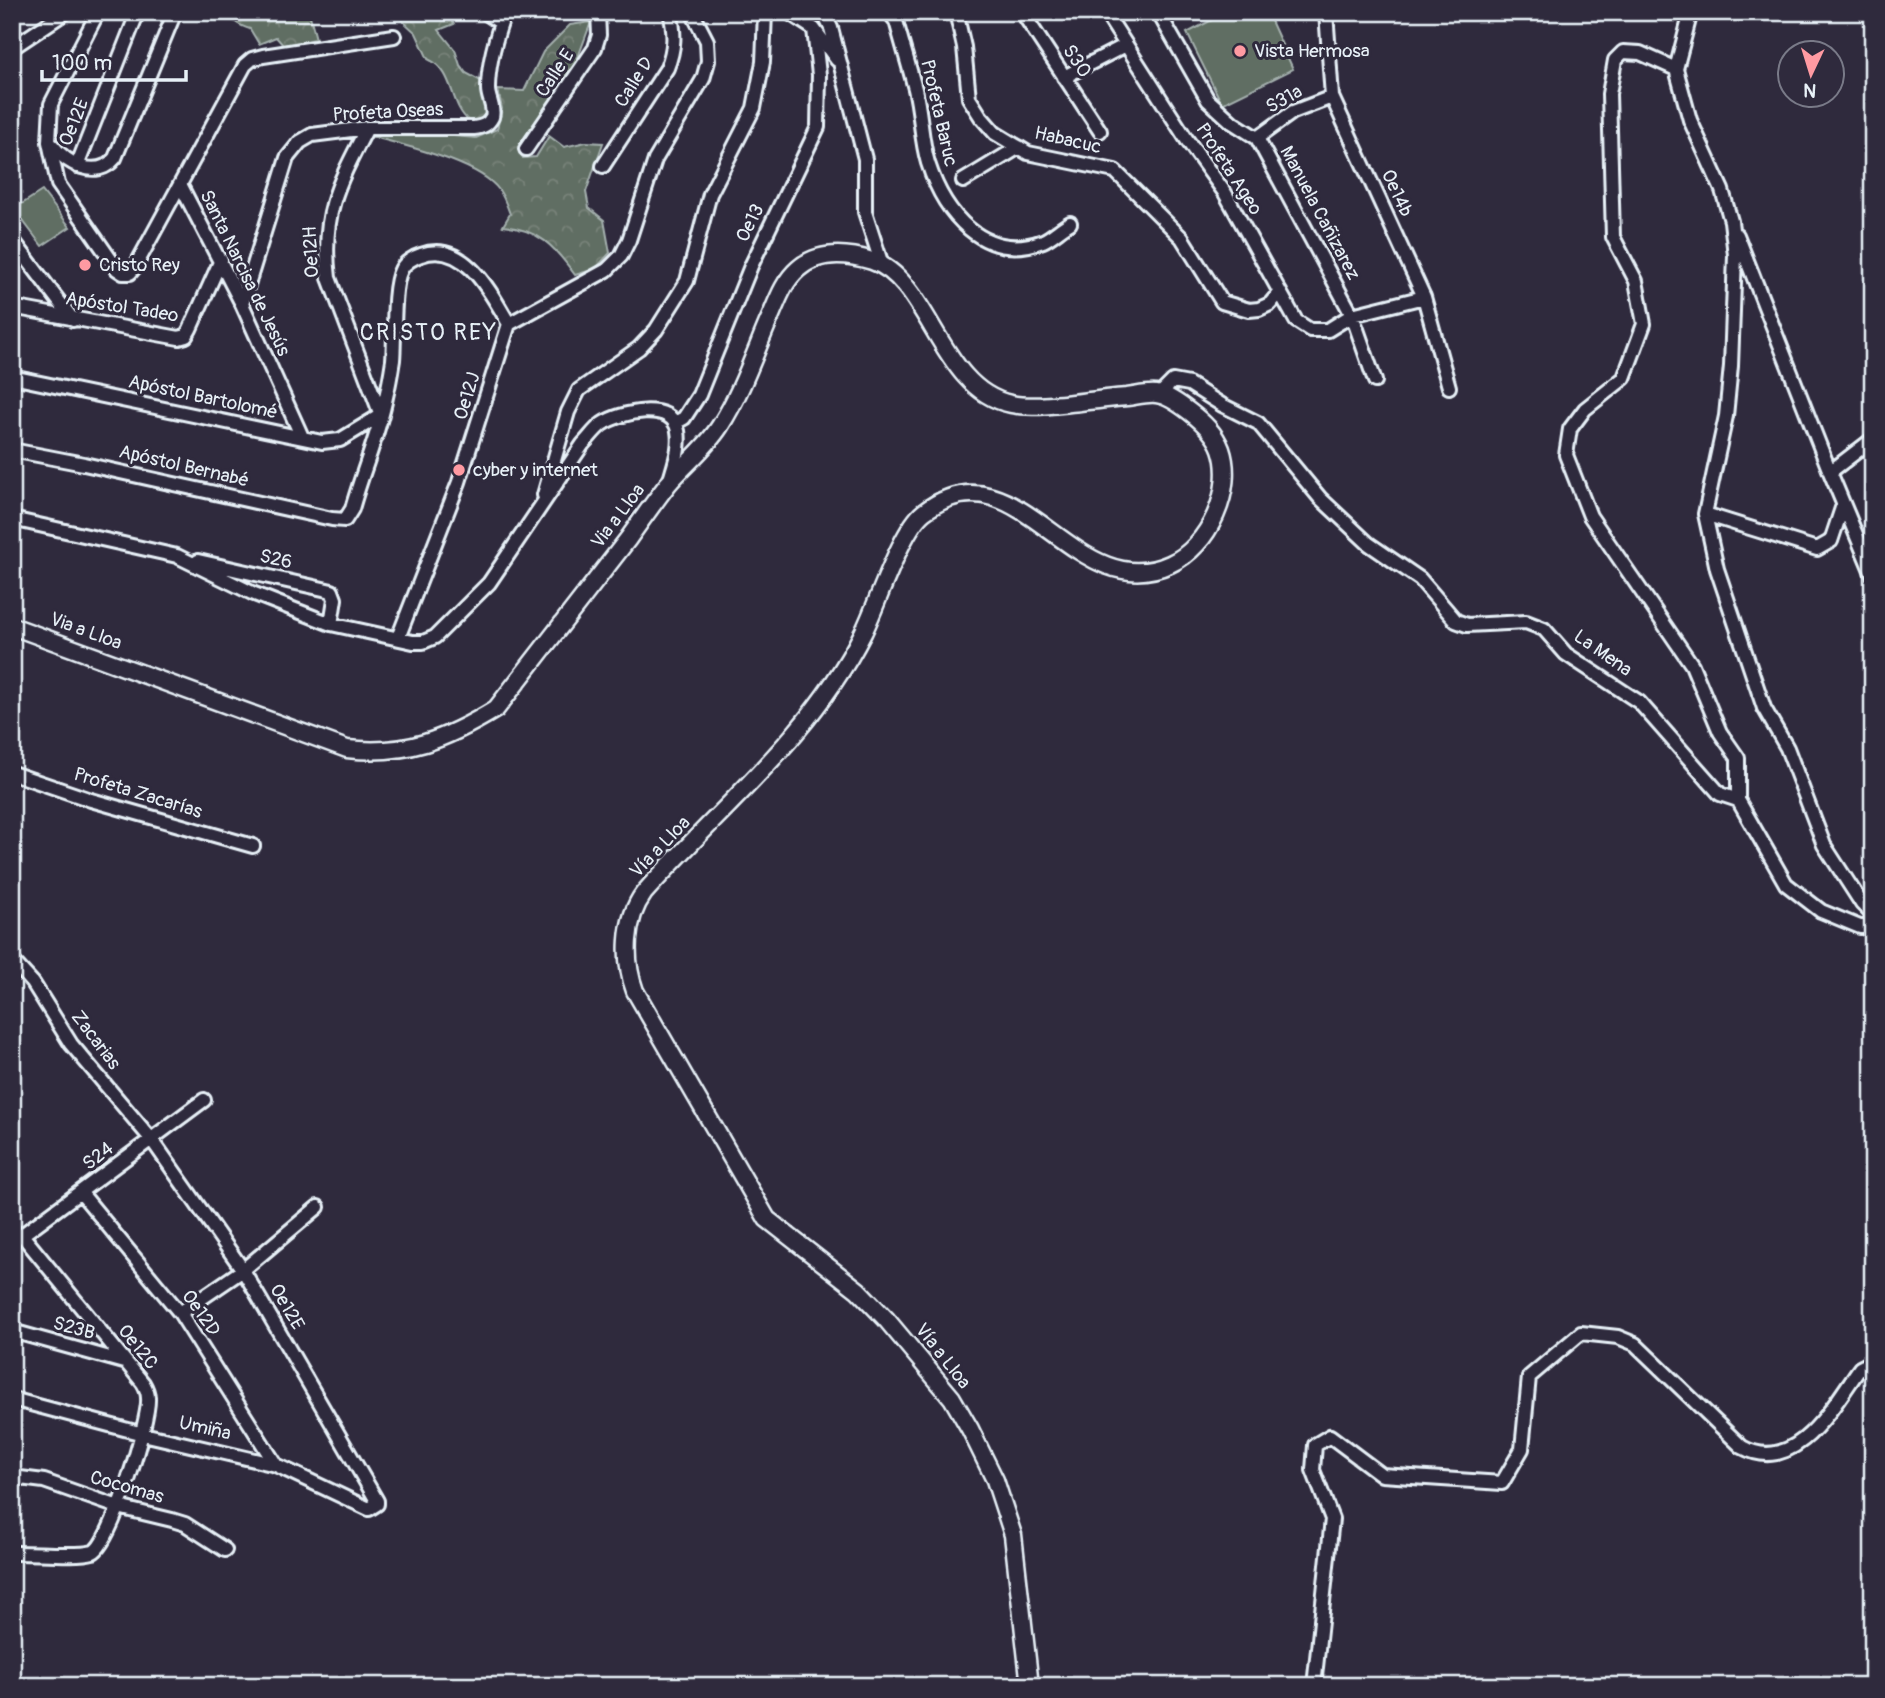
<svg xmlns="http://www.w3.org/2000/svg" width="1885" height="1698" viewBox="0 0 1885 1698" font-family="Pangolin,sans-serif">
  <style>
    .green { fill: #616e63; stroke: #a4b0ae; stroke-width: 2 }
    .forest { fill: url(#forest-crowns); stroke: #a4b0ae; stroke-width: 2 }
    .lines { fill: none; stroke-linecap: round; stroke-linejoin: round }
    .street-casing { stroke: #e8f1f8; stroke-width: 18 }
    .secondary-casing { stroke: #e8f1f8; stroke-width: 21 }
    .street { stroke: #2f2a3d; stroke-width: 12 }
    .secondary { stroke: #2f2a3d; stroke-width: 16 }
    .poi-dot { fill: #ff9aa2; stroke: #2f2a3d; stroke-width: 2.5 }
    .labels { text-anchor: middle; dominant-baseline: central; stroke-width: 6; stroke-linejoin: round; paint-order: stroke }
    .poi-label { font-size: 19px; fill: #e8f1f8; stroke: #2f2a3d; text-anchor: start }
    .street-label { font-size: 19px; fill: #e8f1f8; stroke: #2f2a3d }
    .quarter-label { font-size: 23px; letter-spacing: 2px; fill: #e8f1f8; stroke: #2f2a3d }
  </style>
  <defs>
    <pattern id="forest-crowns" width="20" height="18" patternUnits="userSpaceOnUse" patternTransform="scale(1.75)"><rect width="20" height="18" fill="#616e63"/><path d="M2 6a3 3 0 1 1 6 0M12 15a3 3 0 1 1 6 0" fill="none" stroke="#78837a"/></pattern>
  </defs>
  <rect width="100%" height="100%" fill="#2f2a3d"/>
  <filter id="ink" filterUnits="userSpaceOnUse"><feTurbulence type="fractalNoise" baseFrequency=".0143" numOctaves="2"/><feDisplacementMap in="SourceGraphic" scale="14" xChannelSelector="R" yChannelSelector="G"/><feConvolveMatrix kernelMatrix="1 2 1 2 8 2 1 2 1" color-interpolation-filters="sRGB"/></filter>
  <g filter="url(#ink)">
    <path class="green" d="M 1227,12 L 1267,12 L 1293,69 L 1222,104 L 1187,33 Z
      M 42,191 L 70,227 L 42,246 L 14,209 Z"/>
    <path class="forest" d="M 230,12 L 309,12 L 316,39 L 283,45 L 276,37 L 259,44 L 250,29 C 241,26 232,23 230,12 Z
      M 393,12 L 447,12 L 454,24 L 439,30 L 455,50 L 460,65 L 466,73 L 483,82 L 482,95 L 488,113 L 483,119 L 470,122 C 448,104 456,72 428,59 L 416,33 Z
      M 591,22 L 577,60 L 518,147 L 523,158 L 536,157 L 549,136 L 564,147 L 586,142 L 603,143 L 586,192 L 589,208 L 604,220 L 610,253 L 595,269 L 575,275 C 554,246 540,230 503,226 L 510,214 C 507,206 504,197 499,190 C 479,162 402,145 370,136 L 442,135 L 476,138 L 497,129 L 502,109 L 498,90 L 524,91 L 543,52 L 570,25 Z"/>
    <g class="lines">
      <defs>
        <path id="street" d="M 98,12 L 51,104 L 49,142 L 58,184 L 117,269 L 123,273 L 130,273 L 135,267 L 245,65 L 252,59 L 263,56 L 394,36
          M 788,12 L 814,29 L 837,60
          M 823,12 L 831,28 L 865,159 L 865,212 L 882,265
          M 889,12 L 896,21 C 902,43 909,66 915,89 C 921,113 921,140 928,163 C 944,213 984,263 1043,241 C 1052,237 1061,228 1070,223
          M 956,12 L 964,47 L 969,98 L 981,117 L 995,133 L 1028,153 L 1115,171 L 1182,238 L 1222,302 L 1249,310 L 1259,309 L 1270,304 L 1280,292
          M 1022,12 L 1100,131
          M 1105,12 L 1187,140 L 1225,193 L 1296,321 L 1310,330 L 1328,330 L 1352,315 L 1424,297
          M 1158,12 L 1208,100 L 1232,122 L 1257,138 L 1352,315 L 1375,381
          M 1326,12 L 1332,97 L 1424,297 L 1449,387
          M 1691,12 L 1676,69 L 1690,120 L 1722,190 L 1731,221 L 1735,255 L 1731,366 L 1726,416 L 1705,514
          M 12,48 L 66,12
          M 1676,69 L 1640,53 L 1623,52 L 1615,60 L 1609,94 L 1613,237 L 1636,281 L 1644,324 L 1624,378 L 1585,409 L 1570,429 L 1566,455 L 1590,516 L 1692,665 L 1720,732 L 1738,758 L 1738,800
          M 1064,77 L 1126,45
          M 367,128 C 338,184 321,214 329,278 L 381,415
          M 1257,138 L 1293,112 L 1332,97
          M 52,145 C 66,163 96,181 115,158 L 175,12
          M 526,149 L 595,48 L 599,35 L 598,12
          M 77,166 L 137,14
          M 603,166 L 667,68 C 675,48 675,33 670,12
          M 963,181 L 1019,147
          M 181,186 L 242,304 L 302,437
          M 1737,235 L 1830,472
          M 12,239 L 73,320
          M 242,304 L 287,158 L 300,142 L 312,135 L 367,128 L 474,128 C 482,127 488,125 492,117 C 495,107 488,99 488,89 C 488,67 494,44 501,23 L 485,12
          M 12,307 L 179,338 L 186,336 L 190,329 L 221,260
          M 509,324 L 607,270 L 621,256 L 629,240 L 655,160 L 703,79 L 708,61 L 707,41 L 692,12
          M 12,377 L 322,442 L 340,440 L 381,415
          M 1160,394 L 1173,381 L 1189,384 L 1222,405 L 1258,423 L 1320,498 L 1369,544 L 1420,579 L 1456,621 L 1467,625 L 1526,622 L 1544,629 L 1566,654 L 1639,702 L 1720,794 L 1738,800 L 1786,884 L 1821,911 L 1860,927 L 1872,927 L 1872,914 L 1862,904 L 1824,845 L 1787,748 L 1764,708 L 1717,569 L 1705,514 L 1817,549 L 1831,541 L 1843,505
          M 675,423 L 684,418 L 699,395 L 751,266 L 818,127 L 819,75 L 814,29
          M 1873,439 L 1830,472 L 1873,575
          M 12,450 L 84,464 L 332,519 L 345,520 L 352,509 C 362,472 379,434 386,397 C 389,385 391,373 393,360 C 395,339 392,287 401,270 C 404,263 414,257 421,255 C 465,239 492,295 509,324 L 459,482 L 398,638
          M 544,495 L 568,412 L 579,390 L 639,348 L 656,330 L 687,281 L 710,194 L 754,108 L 763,62 L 765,12
          M 12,519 L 177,556 L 252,593 L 331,624 L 413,642 L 423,642 L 435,637 L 489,583 L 583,444 C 589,438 595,429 602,424 C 620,412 673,400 678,431 C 681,448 674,465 670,480
          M 198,561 L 332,591 L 335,599 L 331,624
          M 12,773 L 91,800 L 253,846
          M 12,960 L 33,983 L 71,1044 L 152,1140 L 243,1270 L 377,1501 L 377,1504 L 369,1509 L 276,1465 L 143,1434 L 12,1399
          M 81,1193 L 180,1313 L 276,1465
          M 12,1238 L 22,1235 L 204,1100
          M 180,1313 L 243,1270 L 318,1207
          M 12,1331 L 124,1362
          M 12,1477 L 44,1481 L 118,1507 L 172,1520 L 185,1524 L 225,1550
          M 12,1553 C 31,1552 77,1557 93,1552 C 111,1545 150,1419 148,1398 C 148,1392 146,1388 143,1383 L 22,1235
          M 1314,1686 L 1332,1519 L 1313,1470 L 1315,1445 L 1330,1436 L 1382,1475 L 1502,1483 L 1522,1449 L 1529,1377 L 1581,1333 L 1618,1337 L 1635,1344 L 1742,1447 C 1796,1477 1834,1404 1860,1368 L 1873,1361"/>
        <path id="secondary" d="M 12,626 L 347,749 C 406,756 447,739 496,709 C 540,652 584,596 628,539 C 641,521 654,502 668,484 C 685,464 706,448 720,426 C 741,393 754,355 769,320 C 777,302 783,282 798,269 C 818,251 847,253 872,261 C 930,280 940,390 1011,404 C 1040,410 1095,399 1127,397 C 1136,396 1147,393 1156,394 C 1168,395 1181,405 1190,412 C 1203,422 1215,433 1221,449 C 1235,489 1209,547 1170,564 C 1073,608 1018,440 924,512 C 901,530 878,603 863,633 C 811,736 719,809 644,893 C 624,920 624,961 635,991 L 767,1219 L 858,1290 L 886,1319 L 952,1398 L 970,1429 L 995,1480 L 1013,1535 L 1030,1686"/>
      </defs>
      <use href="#street" class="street-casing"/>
      <use href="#secondary" class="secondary-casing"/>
      <use href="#street" class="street"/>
      <use href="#secondary" class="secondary"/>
    </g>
  </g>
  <g class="poi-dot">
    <circle cx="1240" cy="51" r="7"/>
    <circle cx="85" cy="265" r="7"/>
    <circle cx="459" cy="470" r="7"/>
  </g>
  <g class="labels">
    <g class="poi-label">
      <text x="1254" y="51">Vista Hermosa</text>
      <text x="99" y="265">Cristo Rey</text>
      <text x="473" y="470">cyber y internet</text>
    </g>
    <g class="street-label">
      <text transform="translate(1077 61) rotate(56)">S30</text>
      <text transform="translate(555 73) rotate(-56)">Calle E</text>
      <text transform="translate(634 82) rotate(-58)">Calle D</text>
      <text transform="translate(1284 99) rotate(-29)">S31a</text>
      <text transform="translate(388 112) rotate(-3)">Profeta Oseas</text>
      <text transform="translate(939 113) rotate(77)">Profeta Baruc</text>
      <text transform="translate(74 122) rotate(-68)">Oe12E</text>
      <text transform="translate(1068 140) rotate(13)">Habacuc</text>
      <text transform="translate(1229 169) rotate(57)">Profeta Ageo</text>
      <text transform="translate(1397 193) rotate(65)">Oe14b</text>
      <text transform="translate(1320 213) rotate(62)">Manuela Cañizarez</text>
      <text transform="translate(750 223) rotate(-64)">Oe13</text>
      <text transform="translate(311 252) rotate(-93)">Oe12H</text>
      <text transform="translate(245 273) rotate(64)">Santa Narcisa de Jesús</text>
      <text transform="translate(122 307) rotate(9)">Apóstol Tadeo</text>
      <text transform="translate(467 396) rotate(-73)">Oe12J</text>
      <text transform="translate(203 397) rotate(12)">Apóstol Bartolomé</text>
      <text transform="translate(184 466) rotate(13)">Apóstol Bernabé</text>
      <text transform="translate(618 516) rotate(-53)">Via a Lloa</text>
      <text transform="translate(276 559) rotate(13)">S26</text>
      <text transform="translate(86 631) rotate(20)">Via a Lloa</text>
      <text transform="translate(1603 653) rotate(35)">La Mena</text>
      <text transform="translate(138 793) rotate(17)">Profeta Zacarías</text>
      <text transform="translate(660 847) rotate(-46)">Vía a Lloa</text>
      <text transform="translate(96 1040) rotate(53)">Zacarias</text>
      <text transform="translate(98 1156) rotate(-37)">S24</text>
      <text transform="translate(287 1307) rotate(60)">Oe12E</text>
      <text transform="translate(201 1313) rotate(55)">Oe12D</text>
      <text transform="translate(74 1328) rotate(15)">S23B</text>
      <text transform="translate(138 1347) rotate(51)">Oe12C</text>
      <text transform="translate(943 1356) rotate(52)">Vía a Lloa</text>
      <text transform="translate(205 1428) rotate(13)">Umiña</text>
      <text transform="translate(127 1487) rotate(16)">Cocomas</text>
    </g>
    <g class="quarter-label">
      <text x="429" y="332">CRISTO REY</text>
    </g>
  </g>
  <rect width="1885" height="1698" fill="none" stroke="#2f2a3d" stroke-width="42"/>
  <rect x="21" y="21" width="1843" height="1656" fill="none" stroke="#e8f1f8" stroke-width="2.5" filter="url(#ink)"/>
  <g transform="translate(1811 74) rotate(184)"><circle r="33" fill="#2f2a3d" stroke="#797a88" stroke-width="2"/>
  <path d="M0-5L12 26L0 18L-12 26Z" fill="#ff9aa2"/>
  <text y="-10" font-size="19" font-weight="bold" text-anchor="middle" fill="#e8f1f8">N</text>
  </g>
  <path d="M42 70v10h144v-10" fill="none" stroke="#e8f1f8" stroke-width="3.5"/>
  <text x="52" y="70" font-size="21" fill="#e8f1f8" stroke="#2f2a3d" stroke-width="5" paint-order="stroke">100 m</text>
</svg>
